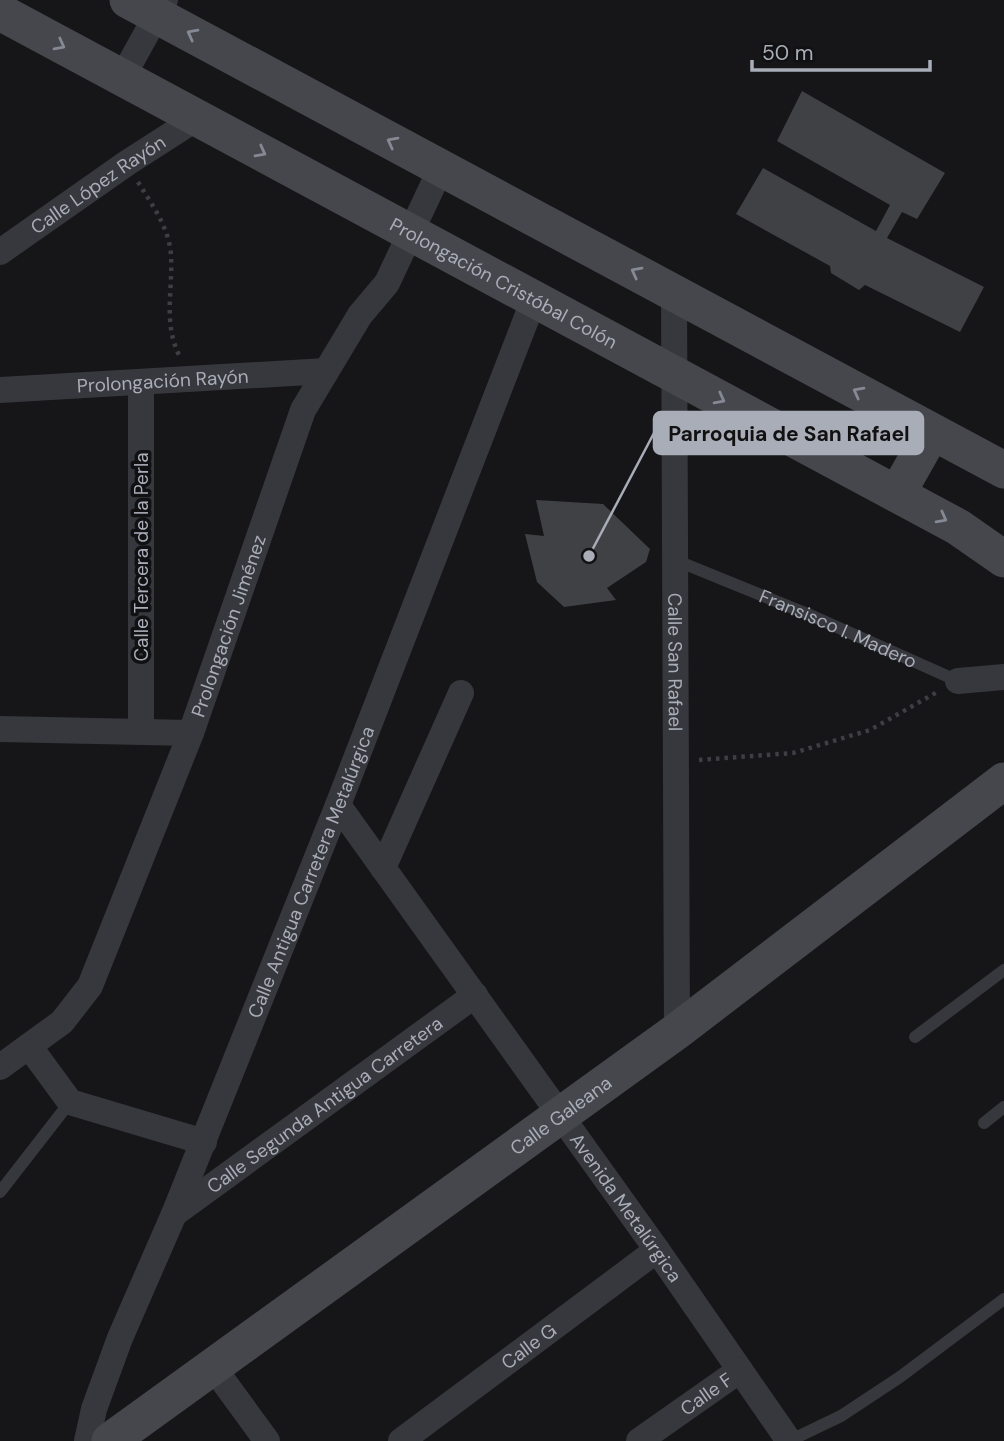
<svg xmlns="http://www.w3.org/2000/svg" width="1004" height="1441" viewBox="0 0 1004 1441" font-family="'DM Sans',sans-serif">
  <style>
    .building { fill: #404145 }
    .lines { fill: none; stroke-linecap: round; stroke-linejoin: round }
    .path { stroke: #3d3f44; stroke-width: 4.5; stroke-dasharray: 3.5 5; stroke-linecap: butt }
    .lane { stroke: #37383d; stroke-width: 12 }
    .street { stroke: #37383d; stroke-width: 26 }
    .secondary { stroke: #45474d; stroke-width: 37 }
    .oneway { stroke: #858993 }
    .labels { text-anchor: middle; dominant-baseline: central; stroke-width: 7; stroke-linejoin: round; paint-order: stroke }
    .street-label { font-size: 19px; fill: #a8adb8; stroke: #111113 }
    .leader { fill: none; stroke: #a8adb8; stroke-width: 2.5 }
    .callout-dot { fill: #a8adb8; stroke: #111113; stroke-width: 2.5 }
    .callout { fill: #a8adb8; stroke: #a8adb8; stroke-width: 2.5 }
    .callout-label { font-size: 21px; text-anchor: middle; font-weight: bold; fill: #111 }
  </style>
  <rect width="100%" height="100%" fill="#161618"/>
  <path class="building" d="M 802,91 L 945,173 L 917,219 L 902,212 L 887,238 L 984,287 L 960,332 L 865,285 L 859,290 L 831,273 L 830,266 L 736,214 L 763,168 L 876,231 L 890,205 L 777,141 Z
    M 536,500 L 603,504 L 650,549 L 646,562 L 607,588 L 616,600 L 564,607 L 537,582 L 525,534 L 544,536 Z"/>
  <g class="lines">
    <path class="path" d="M 138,182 C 152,205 169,227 171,255 C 173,290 163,322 179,355
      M 699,760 L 793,753 L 870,730 L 939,691"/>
    <g class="lane">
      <path id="s1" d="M 675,560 L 810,615 L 958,681"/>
      <path d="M 915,1037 L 1004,970"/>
      <path d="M 984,1123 L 1004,1107"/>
      <path d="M 0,1192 L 70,1102"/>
      <path d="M 789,1441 L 841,1416 L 900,1377 L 1004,1299"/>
    </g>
    <g class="street">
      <path d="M 122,78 L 165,0"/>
      <path id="s2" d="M 0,252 L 127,163 L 197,118"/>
      <path id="s3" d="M 674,293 L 677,1031"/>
      <path d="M 141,382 L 141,732"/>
      <path id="s4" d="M 0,390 L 326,371"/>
      <path d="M 958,681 L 1004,677"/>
      <path d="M 0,729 L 191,733"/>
      <path id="s5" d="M 338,805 L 657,1250 L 789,1441"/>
      <path d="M 383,868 L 461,693"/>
      <path d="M 29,1046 L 70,1102 L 204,1142"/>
      <path id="s6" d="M 0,1067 L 62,1022 L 90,986 L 191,733 L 303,410 L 360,315 L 387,283 L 441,168"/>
      <path id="s7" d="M 174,1214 L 475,995"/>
      <path d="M 213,1367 L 267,1441"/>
      <path id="s8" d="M 87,1441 L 94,1409 L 120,1338 L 174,1214 L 338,805 L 534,299"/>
      <path id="s9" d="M 401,1441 L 657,1250"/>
      <path id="s10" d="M 639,1441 L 740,1370"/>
    </g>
    <g class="secondary">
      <path d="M 128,0 L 1004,470"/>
      <path id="s11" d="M 0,12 L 958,527 L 1004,559"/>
      <path d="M 897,494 L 932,432"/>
      <path id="s12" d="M 110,1441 L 677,1031 L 1004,781"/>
    </g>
  </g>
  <defs><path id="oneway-chevron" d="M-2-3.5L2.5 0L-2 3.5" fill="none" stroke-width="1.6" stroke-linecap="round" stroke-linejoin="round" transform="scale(1.75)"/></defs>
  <g class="oneway">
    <use href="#oneway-chevron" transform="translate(192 34) rotate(-152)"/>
    <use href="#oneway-chevron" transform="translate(60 45) rotate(28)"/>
    <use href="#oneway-chevron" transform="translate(392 142) rotate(-152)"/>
    <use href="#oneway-chevron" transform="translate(261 152) rotate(28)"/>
    <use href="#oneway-chevron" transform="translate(636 272) rotate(-152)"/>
    <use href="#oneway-chevron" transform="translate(858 392) rotate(-152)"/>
    <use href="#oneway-chevron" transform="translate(720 399) rotate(28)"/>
    <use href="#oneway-chevron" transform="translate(942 518) rotate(28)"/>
  </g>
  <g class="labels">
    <g class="street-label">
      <text stroke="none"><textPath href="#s2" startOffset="119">Calle López Rayón</textPath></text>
      <text stroke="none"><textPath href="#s11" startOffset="572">Prolongación Cristóbal Colón</textPath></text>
      <text stroke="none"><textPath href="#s4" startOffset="163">Prolongación Rayón</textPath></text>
      <text transform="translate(141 557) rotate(-90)">Calle Tercera de la Perla</text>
      <text stroke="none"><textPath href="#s6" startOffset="508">Prolongación Jiménez</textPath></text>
      <text stroke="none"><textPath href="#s1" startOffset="177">Fransisco I. Madero</textPath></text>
      <text stroke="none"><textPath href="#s3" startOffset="369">Calle San Rafael</textPath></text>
      <text stroke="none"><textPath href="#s8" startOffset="612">Calle Antigua Carretera Metalúrgica</textPath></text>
      <text stroke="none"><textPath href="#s7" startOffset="186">Calle Segunda Antigua Carretera</textPath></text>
      <text stroke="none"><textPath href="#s12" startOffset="556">Calle Galeana</textPath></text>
      <text stroke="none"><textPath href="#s5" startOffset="495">Avenida Metalúrgica</textPath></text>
      <text stroke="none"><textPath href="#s9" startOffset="159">Calle G</textPath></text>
      <text stroke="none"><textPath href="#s10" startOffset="82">Calle F</textPath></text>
    </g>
  </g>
  <path class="leader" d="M589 556L654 433"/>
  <circle class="callout-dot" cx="589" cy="556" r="7"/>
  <rect class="callout" x="654" y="412" width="269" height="42" rx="7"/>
  <g class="callout-label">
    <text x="789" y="441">Parroquia de San Rafael</text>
  </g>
  <path d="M752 60v10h178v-10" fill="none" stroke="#a8adb8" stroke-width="3.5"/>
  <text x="762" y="60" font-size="21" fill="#a8adb8" stroke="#111113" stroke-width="5" paint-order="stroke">50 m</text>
</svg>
